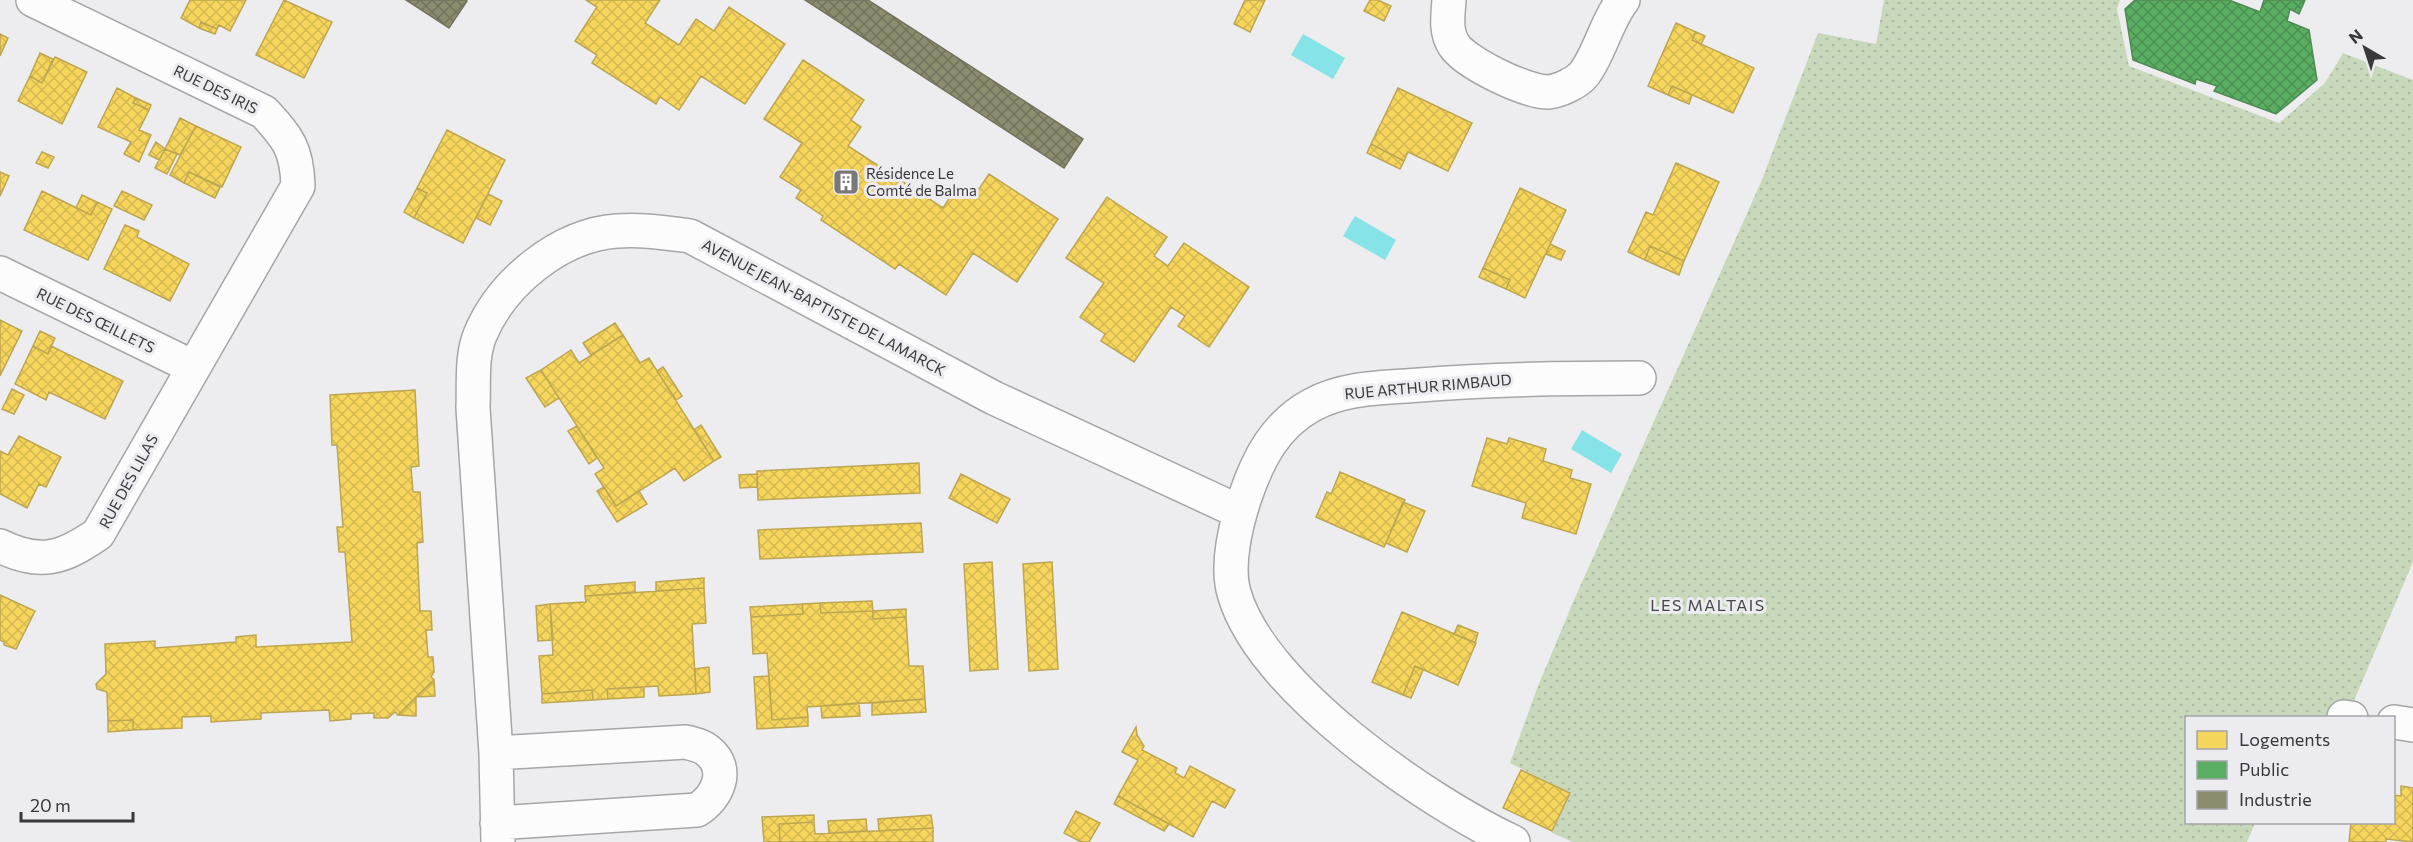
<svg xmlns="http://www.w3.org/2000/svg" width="2413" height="842" viewBox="0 0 2413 842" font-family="Commissioner,sans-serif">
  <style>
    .grass { fill: url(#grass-dots) }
    .water { fill: #86e3e7 }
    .homes { fill: url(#homes-cross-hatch); stroke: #bda652; stroke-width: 1.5 }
    .public { fill: url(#public-cross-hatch); stroke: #508b56; stroke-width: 1.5 }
    .industry { fill: url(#industry-cross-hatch); stroke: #73735f; stroke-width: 1.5 }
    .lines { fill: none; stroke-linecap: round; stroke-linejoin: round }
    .minor-casing { stroke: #a6a6a8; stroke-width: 36 }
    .minor { stroke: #fcfcfd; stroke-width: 33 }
    .labels { text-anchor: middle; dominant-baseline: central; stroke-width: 6; stroke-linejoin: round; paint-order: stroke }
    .street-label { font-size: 15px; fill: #39393b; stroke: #ececf0 }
    .poi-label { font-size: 15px; fill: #39393b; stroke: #ececf0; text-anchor: start }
    .neighbourhood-label { font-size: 16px; letter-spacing: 1.5px; fill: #454549; stroke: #ececf0 }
  </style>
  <defs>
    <pattern id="grass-dots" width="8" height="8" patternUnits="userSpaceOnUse" patternTransform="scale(1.5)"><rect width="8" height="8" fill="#c8d8ba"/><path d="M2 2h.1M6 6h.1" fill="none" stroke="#adbaa1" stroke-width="1.8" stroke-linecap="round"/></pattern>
    <pattern id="homes-cross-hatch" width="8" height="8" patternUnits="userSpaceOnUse" patternTransform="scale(1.5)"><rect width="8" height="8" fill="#f6d55c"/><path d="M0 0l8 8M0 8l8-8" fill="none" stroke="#d4b851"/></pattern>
    <pattern id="public-cross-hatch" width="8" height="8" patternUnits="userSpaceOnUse" patternTransform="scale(1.5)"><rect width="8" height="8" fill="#5aae61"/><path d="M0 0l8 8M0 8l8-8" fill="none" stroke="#4b8f51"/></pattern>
    <pattern id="industry-cross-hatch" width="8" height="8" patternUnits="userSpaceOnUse" patternTransform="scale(1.5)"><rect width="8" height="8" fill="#8c8c6e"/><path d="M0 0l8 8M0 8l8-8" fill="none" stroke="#73735c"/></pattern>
  </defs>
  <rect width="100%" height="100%" fill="#ededef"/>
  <path class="grass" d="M 1884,0 L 2120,0 L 2117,9 L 2129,66 L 2279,123 L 2325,83 L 2343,53 L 2413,80 L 2413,562 L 2347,717 L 2186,718 L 2186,822 L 2255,823 L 2247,842 L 1573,842 L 1552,833 L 1570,793 L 1510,763 L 1538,686 L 1574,600 L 1761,182 L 1818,33 L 1876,44 Z"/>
  <path class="water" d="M 1303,34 L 1345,58 L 1333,79 L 1291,55 Z
    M 1355,216 L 1396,240 L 1385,260 L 1343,236 Z
    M 1582,430 L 1622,454 L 1611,473 L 1571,449 Z"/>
  <path class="homes" d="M 190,0 L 246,0 L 230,31 L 219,25 L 217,29 L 201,22 L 199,28 L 181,18 Z
    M 284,0 L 332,22 L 304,78 L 256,55 Z
    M 586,0 L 660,0 L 645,23 L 679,45 L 696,19 L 714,31 L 729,7 L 785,44 L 745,104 L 701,76 L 679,110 L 660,97 L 656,104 L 592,63 L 597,55 L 575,41 L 597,7 Z
    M 1245,0 L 1265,0 L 1250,32 L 1234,24 Z
    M 1370,0 L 1378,0 L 1391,6 L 1384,21 L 1364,11 Z
    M 201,22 L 217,29 L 215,34 L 199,28 Z
    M 1676,23 L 1696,32 L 1692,40 L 1754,68 L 1733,113 L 1672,86 L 1668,95 L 1648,86 Z
    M 1696,32 L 1705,36 L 1701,44 L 1692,40 Z
    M 0,34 L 8,38 L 0,56 Z
    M 40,53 L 53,59 L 42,83 L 30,76 Z
    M 55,57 L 87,72 L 62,124 L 18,101 L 30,76 L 42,83 Z
    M 803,60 L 864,100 L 851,120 L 861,127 L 848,146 L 943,208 L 956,188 L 973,198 L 989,174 L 1058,219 L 1017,282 L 973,253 L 946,295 L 899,264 L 895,269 L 821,220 L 823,216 L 796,198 L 801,190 L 780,177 L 802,143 L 764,119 Z
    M 1672,86 L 1692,95 L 1689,104 L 1668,95 Z
    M 117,88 L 136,98 L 133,103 L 149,110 L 139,130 L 151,135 L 139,162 L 124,154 L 131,142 L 98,127 Z
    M 1398,88 L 1472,123 L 1448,171 L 1408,152 L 1404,161 L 1371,144 Z
    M 136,98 L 151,105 L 149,110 L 133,103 Z
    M 180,118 L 196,126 L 180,155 L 165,149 Z
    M 196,126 L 241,147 L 222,187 L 189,172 L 184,183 L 170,175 Z
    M 447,130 L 505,160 L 463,243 L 414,218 L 427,193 L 417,188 Z
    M 156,142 L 165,149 L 159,160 L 149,155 Z
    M 1371,144 L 1404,161 L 1400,169 L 1367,153 Z
    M 165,149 L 177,154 L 167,174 L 155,168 Z
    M 42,152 L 54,157 L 48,168 L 36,163 Z
    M 1676,163 L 1719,182 L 1684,261 L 1650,246 L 1645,260 L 1628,252 L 1646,212 L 1653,215 Z
    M 0,172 L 9,176 L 0,196 Z
    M 189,172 L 220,187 L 215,198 L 184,183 Z
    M 417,188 L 427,193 L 414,218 L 404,212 Z
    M 1520,188 L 1566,210 L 1525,298 L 1506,289 L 1510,280 L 1483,268 Z
    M 42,191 L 91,215 L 97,202 L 112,209 L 88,260 L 24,230 Z
    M 122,191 L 152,205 L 144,220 L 114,206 Z
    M 488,194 L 502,201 L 490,225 L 476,218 Z
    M 82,195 L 97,202 L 91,215 L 76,208 Z
    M 1107,197 L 1167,237 L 1154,256 L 1168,266 L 1184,243 L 1249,287 L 1209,347 L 1178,326 L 1185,316 L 1171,307 L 1134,362 L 1101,341 L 1105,334 L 1080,317 L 1104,283 L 1066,258 Z
    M 125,225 L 139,231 L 137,237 L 189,264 L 170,301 L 104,269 Z
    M 1550,244 L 1565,251 L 1561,260 L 1546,254 Z
    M 1650,246 L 1684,261 L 1679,275 L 1645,260 Z
    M 1483,268 L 1510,280 L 1506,289 L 1479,277 Z
    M 0,320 L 22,331 L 0,376 Z
    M 615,323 L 623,335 L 591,355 L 583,343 Z
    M 40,331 L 55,338 L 48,354 L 33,346 Z
    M 623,335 L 640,363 L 649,358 L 714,461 L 684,481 L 675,468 L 616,506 L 595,474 L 604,468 L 541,370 L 571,350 L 579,363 Z
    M 33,346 L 48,354 L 51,346 L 123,381 L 105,419 L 49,392 L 46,400 L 15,384 Z
    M 663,367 L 682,396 L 676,400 L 657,371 Z
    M 541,370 L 559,398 L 545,407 L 526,378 Z
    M 12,389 L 24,395 L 14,414 L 2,409 Z
    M 415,390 L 419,466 L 411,467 L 413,492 L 420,492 L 423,542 L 417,543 L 420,611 L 431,611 L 432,630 L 426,630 L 428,657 L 433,657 L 434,672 L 431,677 L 434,680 L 398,715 L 395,712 L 388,718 L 374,718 L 374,713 L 351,714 L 351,719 L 330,721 L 329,710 L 261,713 L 261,719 L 211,722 L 211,716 L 182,717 L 182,728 L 133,730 L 133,720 L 108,721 L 107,692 L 97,689 L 96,684 L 106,674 L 105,644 L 155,641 L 155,648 L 236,642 L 236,637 L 256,635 L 256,647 L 352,642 L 345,552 L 339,552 L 337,527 L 343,527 L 337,445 L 332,445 L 330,395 Z
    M 701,425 L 721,457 L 714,461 L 694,430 Z
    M 577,426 L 597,458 L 589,464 L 568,431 Z
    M 19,436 L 61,457 L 46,487 L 39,484 L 27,508 L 0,494 L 0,451 L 8,455 Z
    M 1487,438 L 1507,444 L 1509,438 L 1546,449 L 1543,461 L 1572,470 L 1570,478 L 1591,484 L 1576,534 L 1522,518 L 1526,503 L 1472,486 Z
    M 919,463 L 920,493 L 758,500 L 757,471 Z
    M 1340,472 L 1405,500 L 1384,547 L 1316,517 L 1327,492 L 1331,494 Z
    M 757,474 L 757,487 L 740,488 L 739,475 Z
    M 961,474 L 1010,499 L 997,523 L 949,498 Z
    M 604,487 L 616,506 L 639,491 L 647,504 L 617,522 L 597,491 Z
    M 1403,502 L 1425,511 L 1407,552 L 1386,543 Z
    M 921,523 L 923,552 L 760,559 L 758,530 Z
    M 992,562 L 998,669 L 970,671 L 964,564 Z
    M 1052,562 L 1058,669 L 1029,671 L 1023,564 Z
    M 704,578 L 704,588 L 656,591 L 656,582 Z
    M 635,582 L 635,592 L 585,596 L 585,586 Z
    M 704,588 L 706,623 L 692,624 L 696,694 L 659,696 L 658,686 L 607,689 L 608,699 L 593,700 L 592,690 L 542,694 L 539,656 L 553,655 L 550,604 L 586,602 L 585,596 Z
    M 0,595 L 35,611 L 16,649 L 4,645 L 4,642 L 0,640 Z
    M 872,601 L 873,611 L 821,613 L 820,603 Z
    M 820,603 L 821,613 L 873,611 L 873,619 L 906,617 L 909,666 L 923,666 L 925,699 L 807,707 L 808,717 L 772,720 L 767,653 L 753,654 L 751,617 L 803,614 L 802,604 Z
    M 550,604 L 553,640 L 538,641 L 536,606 Z
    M 802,604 L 803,614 L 751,617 L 750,607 Z
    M 906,609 L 906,617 L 873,619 L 873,611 Z
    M 1402,612 L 1476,643 L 1458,685 L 1415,666 L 1403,695 L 1372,682 Z
    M 1458,625 L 1478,633 L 1475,643 L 1454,634 Z
    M 1415,666 L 1423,670 L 1411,698 L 1403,695 Z
    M 709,667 L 710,692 L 696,694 L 695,669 Z
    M 769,676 L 772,720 L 808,717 L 808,726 L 757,729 L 754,677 Z
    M 434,680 L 435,696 L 416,697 Z
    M 644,687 L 644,697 L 608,699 L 607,689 Z
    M 592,690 L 593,700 L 542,703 L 542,694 Z
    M 416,697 L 416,716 L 398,715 Z
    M 925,699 L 926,712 L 872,715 L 872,703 Z
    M 859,703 L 860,716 L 822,718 L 821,706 Z
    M 133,720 L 133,730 L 108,732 L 108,721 Z
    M 1136,727 L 1137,735 L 1144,746 L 1142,750 L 1177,768 L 1175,773 L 1184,778 L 1190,766 L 1235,790 L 1225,808 L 1212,801 L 1193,837 L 1118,796 L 1138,760 L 1122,752 Z
    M 1521,770 L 1570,793 L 1552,831 L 1503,808 Z
    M 2401,786 L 2413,788 L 2413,842 L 2386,839 L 2386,842 L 2349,842 L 2351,822 L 2394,822 L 2394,795 L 2401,796 Z
    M 1118,796 L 1169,824 L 1164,831 L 1114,804 Z
    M 1076,811 L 1100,823 L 1089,842 L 1081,842 L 1064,833 Z
    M 814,815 L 814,822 L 779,824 L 780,842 L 764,842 L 762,817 Z
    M 931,815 L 933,828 L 879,831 L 878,819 Z
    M 866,819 L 867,831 L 829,833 L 828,821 Z
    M 814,822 L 815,834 L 933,828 L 933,842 L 780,842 L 779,824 Z"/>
  <path class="public" d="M 2135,0 L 2229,0 L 2260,12 L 2264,0 L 2305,0 L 2299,14 L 2290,9 L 2287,21 L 2309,30 L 2317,80 L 2276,114 L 2214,91 L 2217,86 L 2196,79 L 2195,84 L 2133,60 L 2125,9 Z"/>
  <path class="industry" d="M 406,0 L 465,0 L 467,1 L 449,28 Z
    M 805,0 L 868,0 L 1083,139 L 1064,168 Z"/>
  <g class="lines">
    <defs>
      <path id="minor" d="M 1449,0 C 1448,15 1445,32 1454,45 C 1465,63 1526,92 1548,92 C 1559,91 1577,83 1584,74 C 1599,55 1607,20 1623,0
        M 0,273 L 193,367
        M 0,546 C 41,566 63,558 98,534 L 298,186 C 297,149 288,138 264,112 L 33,0
        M 2344,717 L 2351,718
        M 2394,722 L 2413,725
        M 496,753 L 686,742 C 693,744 703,746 708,751 C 731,769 717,798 697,810 L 497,823
        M 498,842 L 496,753 L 473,408 C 474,384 471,357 480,335 C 502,282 560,235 617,231 C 642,229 666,233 690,236 L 994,398 L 1240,512
        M 1513,842 C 1427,802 1261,688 1234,593 C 1226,565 1236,524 1245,497 C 1258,459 1275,425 1312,405 C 1345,387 1383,388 1420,385 C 1493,379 1566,378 1639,378"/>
    </defs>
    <use href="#minor" class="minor-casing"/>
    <use href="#minor" class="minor"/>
  </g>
  <defs>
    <symbol id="building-square" viewBox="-11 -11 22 22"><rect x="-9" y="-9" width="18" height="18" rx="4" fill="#78787a" stroke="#ececf0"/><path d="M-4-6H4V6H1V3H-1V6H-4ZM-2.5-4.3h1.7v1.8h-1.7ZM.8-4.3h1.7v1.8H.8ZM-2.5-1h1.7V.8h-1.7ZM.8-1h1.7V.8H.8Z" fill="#fff"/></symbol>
  </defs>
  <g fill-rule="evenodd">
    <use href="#building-square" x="831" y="167" width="30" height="30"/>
  </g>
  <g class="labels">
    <g class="street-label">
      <text transform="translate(216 89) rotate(26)">RUE DES IRIS</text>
      <text transform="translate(824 307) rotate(28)">AVENUE JEAN-BAPTISTE DE LAMARCK</text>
      <text transform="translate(96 320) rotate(26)">RUE DES ŒILLETS</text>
      <text transform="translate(1428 386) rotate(-5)">RUE ARTHUR RIMBAUD</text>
      <text transform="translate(128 481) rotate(-61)">RUE DES LILAS</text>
    </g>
    <g class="poi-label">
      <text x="866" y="173">Résidence Le<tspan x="866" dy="17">Comté de Balma</tspan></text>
    </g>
    <g class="neighbourhood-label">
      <text x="1708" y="604">LES MALTAIS</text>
    </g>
  </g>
  <rect x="2185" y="716" width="210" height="108" fill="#ececf0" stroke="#a4a4a8" stroke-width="1.5"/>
  <rect x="2197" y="731" width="30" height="18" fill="#f6d55c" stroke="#a4a4a8" stroke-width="1.5"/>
  <text x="2239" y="746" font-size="18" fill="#39393b">Logements</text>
  <rect x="2197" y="761" width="30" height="18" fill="#5aae61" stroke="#a4a4a8" stroke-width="1.5"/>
  <text x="2239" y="776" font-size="18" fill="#39393b">Public</text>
  <rect x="2197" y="791" width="30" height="18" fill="#8c8c6e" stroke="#a4a4a8" stroke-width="1.5"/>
  <text x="2239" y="806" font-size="18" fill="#39393b">Industrie</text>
  <g transform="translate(2365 48) rotate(321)" stroke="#ececf0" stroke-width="4.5" paint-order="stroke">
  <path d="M0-4.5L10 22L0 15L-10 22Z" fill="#39393b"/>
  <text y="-9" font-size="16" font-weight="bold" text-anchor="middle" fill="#39393b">N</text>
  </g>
  <path d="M21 812v9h112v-9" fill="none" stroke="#39393b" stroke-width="3"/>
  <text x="30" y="812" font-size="18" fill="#39393b" stroke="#ececf0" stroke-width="4.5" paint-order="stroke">20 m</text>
</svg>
